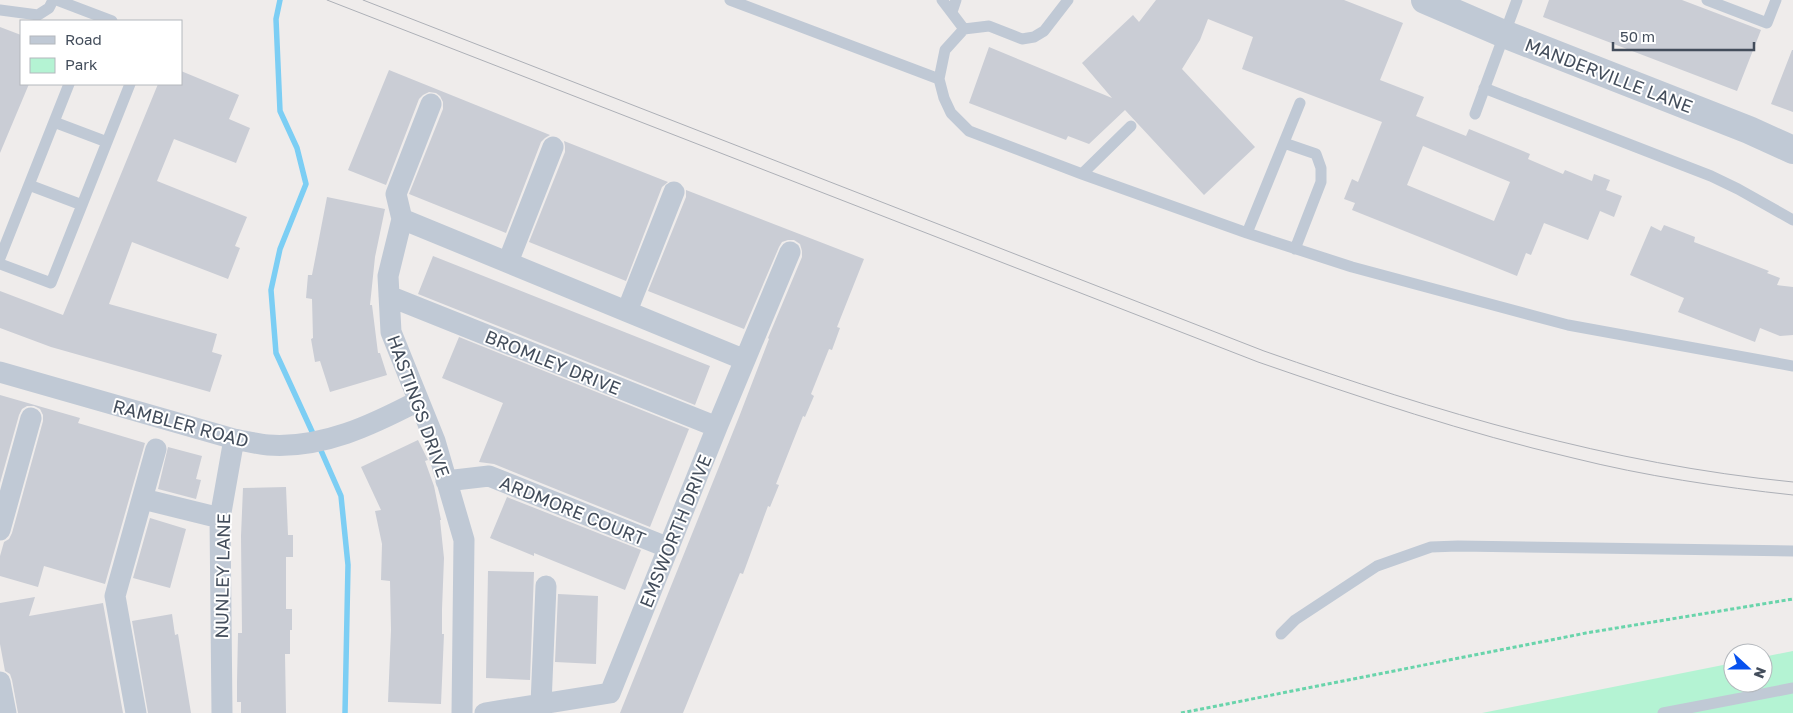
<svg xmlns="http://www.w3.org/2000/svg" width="1793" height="713" viewBox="0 0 1793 713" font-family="'Golos Text',sans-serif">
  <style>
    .green { fill: #b4f3d3 }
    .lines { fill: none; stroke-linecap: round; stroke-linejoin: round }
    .stream { stroke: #7ccef4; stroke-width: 5.5 }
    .building { fill: #cacdd5; fill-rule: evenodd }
    .path { stroke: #69d4ab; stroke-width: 3; stroke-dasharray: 4 2.5; stroke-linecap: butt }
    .service { stroke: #c0c9d5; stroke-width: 11 }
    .minor { stroke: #c0c9d5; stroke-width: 21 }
    .tertiary { stroke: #c0c9d5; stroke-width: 28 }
    .tram { stroke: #adb0b7; stroke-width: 1 }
    .labels { text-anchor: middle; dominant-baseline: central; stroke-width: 4; stroke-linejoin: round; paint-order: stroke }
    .street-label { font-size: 18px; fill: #434d5b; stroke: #fff }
  </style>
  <rect width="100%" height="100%" fill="#efeceb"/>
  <path class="green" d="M 1793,651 L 1793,713 L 1482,713 L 1733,663 L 1733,683 L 1763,683 L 1763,657 Z"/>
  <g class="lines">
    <path class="stream" d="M 280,0 L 276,19 L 280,111 L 297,148 L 306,184 L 280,249 L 271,290 L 276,353 L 315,438
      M 319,446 L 341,496 L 348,565 L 345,713"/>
  </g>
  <path class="building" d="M 1156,0 L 1344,0 L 1403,23 L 1380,80 L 1424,97 L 1416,116 L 1466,136 L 1469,129 L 1530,154 L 1528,159 L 1563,174 L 1565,170 L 1592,181 L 1594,174 L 1610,180 L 1606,190 L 1622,196 L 1614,217 L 1600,211 L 1588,240 L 1544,223 L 1531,255 L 1526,253 L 1517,276 L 1352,210 L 1355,203 L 1344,199 L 1352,179 L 1358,182 L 1382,122 L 1242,69 L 1253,37 L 1208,19 L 1200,40 L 1182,69 L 1255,147 L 1204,195 L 1125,110 L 1089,144 L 1068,136 L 1066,140 L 969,103 L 989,47 L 1112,98 L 1082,63 L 1133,15 L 1139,22 ZM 1423,146 L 1510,182 L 1494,221 L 1407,185 Z
    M 1549,0 L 1682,0 L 1761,30 L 1737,91 L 1543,17 Z
    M 0,27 L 21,35 L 21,84 L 29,84 L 0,153 Z
    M 1792,50 L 1793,50 L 1793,112 L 1771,104 Z
    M 389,70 L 550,135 L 545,138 L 541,142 L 506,233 L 409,194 L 443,109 L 443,102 L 440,96 L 436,93 L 429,92 L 423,95 L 419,99 L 386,185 L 348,170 Z
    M 181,71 L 239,95 L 229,119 L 250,128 L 236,163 L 174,139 L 157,181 L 247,217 L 235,246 L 240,248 L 228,279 L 132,242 L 109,304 L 217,334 L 212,352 L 222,355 L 210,392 L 51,347 L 0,328 L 0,291 L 63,315 L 158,84 L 181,84 Z
    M 564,141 L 668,182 L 662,187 L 626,281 L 529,242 L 565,152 L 565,146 Z
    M 686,190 L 864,259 L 837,327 L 840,328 L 832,350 L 829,349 L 811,394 L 814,396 L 805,417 L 803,416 L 776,484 L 779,485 L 770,507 L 768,506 L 743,574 L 740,573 L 683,713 L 620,713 L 739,417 L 769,339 L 768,338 L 802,257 L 802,251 L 800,244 L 794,240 L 788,240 L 782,242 L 779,247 L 744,329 L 648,291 L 686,197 Z
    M 327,197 L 385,209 L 375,257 L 370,305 L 372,305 L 378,353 L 380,353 L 387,375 L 330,392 L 320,361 L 315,362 L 311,339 L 313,338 L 312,299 L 306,298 L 308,275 L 312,275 Z
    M 1664,225 L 1695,237 L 1694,242 L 1769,271 L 1767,273 L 1780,278 L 1777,285 L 1793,287 L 1793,335 L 1780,336 L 1760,328 L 1755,342 L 1678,312 L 1684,298 L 1630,275 L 1651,226 L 1661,231 Z
    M 433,256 L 710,366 L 695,405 L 418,294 Z
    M 459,337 L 689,429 L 650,527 L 494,464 L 479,462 L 503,403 L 442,378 Z
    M 0,395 L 80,418 L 78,423 L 145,443 L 105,584 L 44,566 L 38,587 L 0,576 L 0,556 L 4,542 L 9,539 L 12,533 L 43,421 L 43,415 L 40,409 L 34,406 L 27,406 L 22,409 L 19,415 L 0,483 Z
    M 418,440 L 428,460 L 425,461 L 434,486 L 441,520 L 440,520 L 444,558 L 442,609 L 442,634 L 444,634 L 441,704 L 388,702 L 391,630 L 390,581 L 381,580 L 382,544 L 375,511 L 381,510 L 361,467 Z
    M 168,447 L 202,456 L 196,479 L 201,480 L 196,499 L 158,489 Z
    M 286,487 L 288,535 L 293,535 L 293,557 L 286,557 L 286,609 L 292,609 L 292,630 L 290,630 L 290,654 L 285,654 L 286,713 L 241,713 L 241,702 L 237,702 L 237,682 L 238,633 L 242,633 L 241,536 L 243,488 Z
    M 507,497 L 641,550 L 625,590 L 534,553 L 534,556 L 490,538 Z
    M 150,518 L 186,529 L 170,588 L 133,578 Z
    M 488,571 L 534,572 L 530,680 L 486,678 Z
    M 558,594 L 598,596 L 596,664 L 555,662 Z
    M 35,597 L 29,616 L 103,603 L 123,713 L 18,713 L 12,680 L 10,674 L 5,671 L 0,644 L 0,603 Z
    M 172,614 L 175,635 L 178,634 L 191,713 L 148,713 L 132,621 Z"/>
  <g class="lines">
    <path class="path" d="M 1181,713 L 1586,633 L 1793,599"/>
    <path class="service" d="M 57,0 L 112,21
      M 730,0 L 939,79
      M 942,0 L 964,29
      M 1068,0 L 1044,31 L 1034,37 L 1022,39 L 989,26 L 964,29 L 945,50 L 939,79 L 944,98 L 951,113 L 969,131 L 1082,174 L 1247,233 L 1352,267 L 1568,325 L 1793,366
      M 1707,0 L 1767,23 L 1776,0
      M 0,10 L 38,15 L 49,8 L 53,0
      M 952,12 L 956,0
      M 1484,88 L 1711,176 L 1738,189 L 1793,220
      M 1475,114 L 1517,0
      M 54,122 L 107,142
      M 1284,143 L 1316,154 L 1321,168 L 1321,182 L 1295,249
      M 1082,174 L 1131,126
      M 29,185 L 82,205
      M 1247,233 L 1300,103
      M 0,258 L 69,84
      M 0,264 L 51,283 L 130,84
      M 1281,634 L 1295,620 L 1377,566 L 1431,547 L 1458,546 L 1793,551
      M 1663,713 L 1793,688"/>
    <path class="minor" d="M 431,104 L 396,194 L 402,219 L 388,276 L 391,332 L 435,441 L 464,540 L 462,713
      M 402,219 L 745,360
      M 508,262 L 553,147
      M 389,296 L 717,427
      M 627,311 L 674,192
      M 0,372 L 234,439 C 245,441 257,444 268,445 C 322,449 372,425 418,401
      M 446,481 L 489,476 L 669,548
      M 143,499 L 220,518
      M 0,530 L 31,418
      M 0,682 L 6,713
      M 541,704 L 546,586
      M 136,713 L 115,596 L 156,449
      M 222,713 L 220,518 L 234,439
      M 485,713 L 610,693 L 717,427 L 790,252"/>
    <path class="tertiary" d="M 1425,0 L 1504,34 L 1749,130 L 1793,150"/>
    <path class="tram" d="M 327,0 L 1258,362 C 1362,398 1466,433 1573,458 C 1645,476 1719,487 1793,495
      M 363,0 L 1264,351 C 1438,412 1609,464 1793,482"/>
  </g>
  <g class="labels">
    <g class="street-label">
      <text transform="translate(1609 75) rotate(21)">MANDERVILLE LANE</text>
      <text transform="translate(553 362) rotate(22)">BROMLEY DRIVE</text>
      <text transform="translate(419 406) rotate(70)">HASTINGS DRIVE</text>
      <text transform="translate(181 423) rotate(15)">RAMBLER ROAD</text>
      <text transform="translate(573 510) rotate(22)">ARDMORE COURT</text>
      <text transform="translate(675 531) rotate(-68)">EMSWORTH DRIVE</text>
      <text transform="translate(222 576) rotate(-89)">NUNLEY LANE</text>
    </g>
  </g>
  <rect x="20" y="20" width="162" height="65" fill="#ffffff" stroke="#b4b8bd"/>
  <rect x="30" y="36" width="25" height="8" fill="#c0c9d5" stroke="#b4b8bd"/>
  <text x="65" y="45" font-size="15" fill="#434d5b">Road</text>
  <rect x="30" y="58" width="25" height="15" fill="#b4f3d3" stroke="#b4b8bd"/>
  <text x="65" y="70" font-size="15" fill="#434d5b">Park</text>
  <g transform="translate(1748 668) rotate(111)"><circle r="24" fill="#ffffff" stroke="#b4b8bd"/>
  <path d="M0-4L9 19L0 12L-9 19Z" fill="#0751ee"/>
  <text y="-8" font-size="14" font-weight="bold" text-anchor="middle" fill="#434d5b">N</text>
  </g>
  <path d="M1613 42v8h141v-8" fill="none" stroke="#434d5b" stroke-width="2.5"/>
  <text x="1620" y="42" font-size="15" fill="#434d5b" stroke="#ffffff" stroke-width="4" paint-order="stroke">50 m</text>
</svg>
